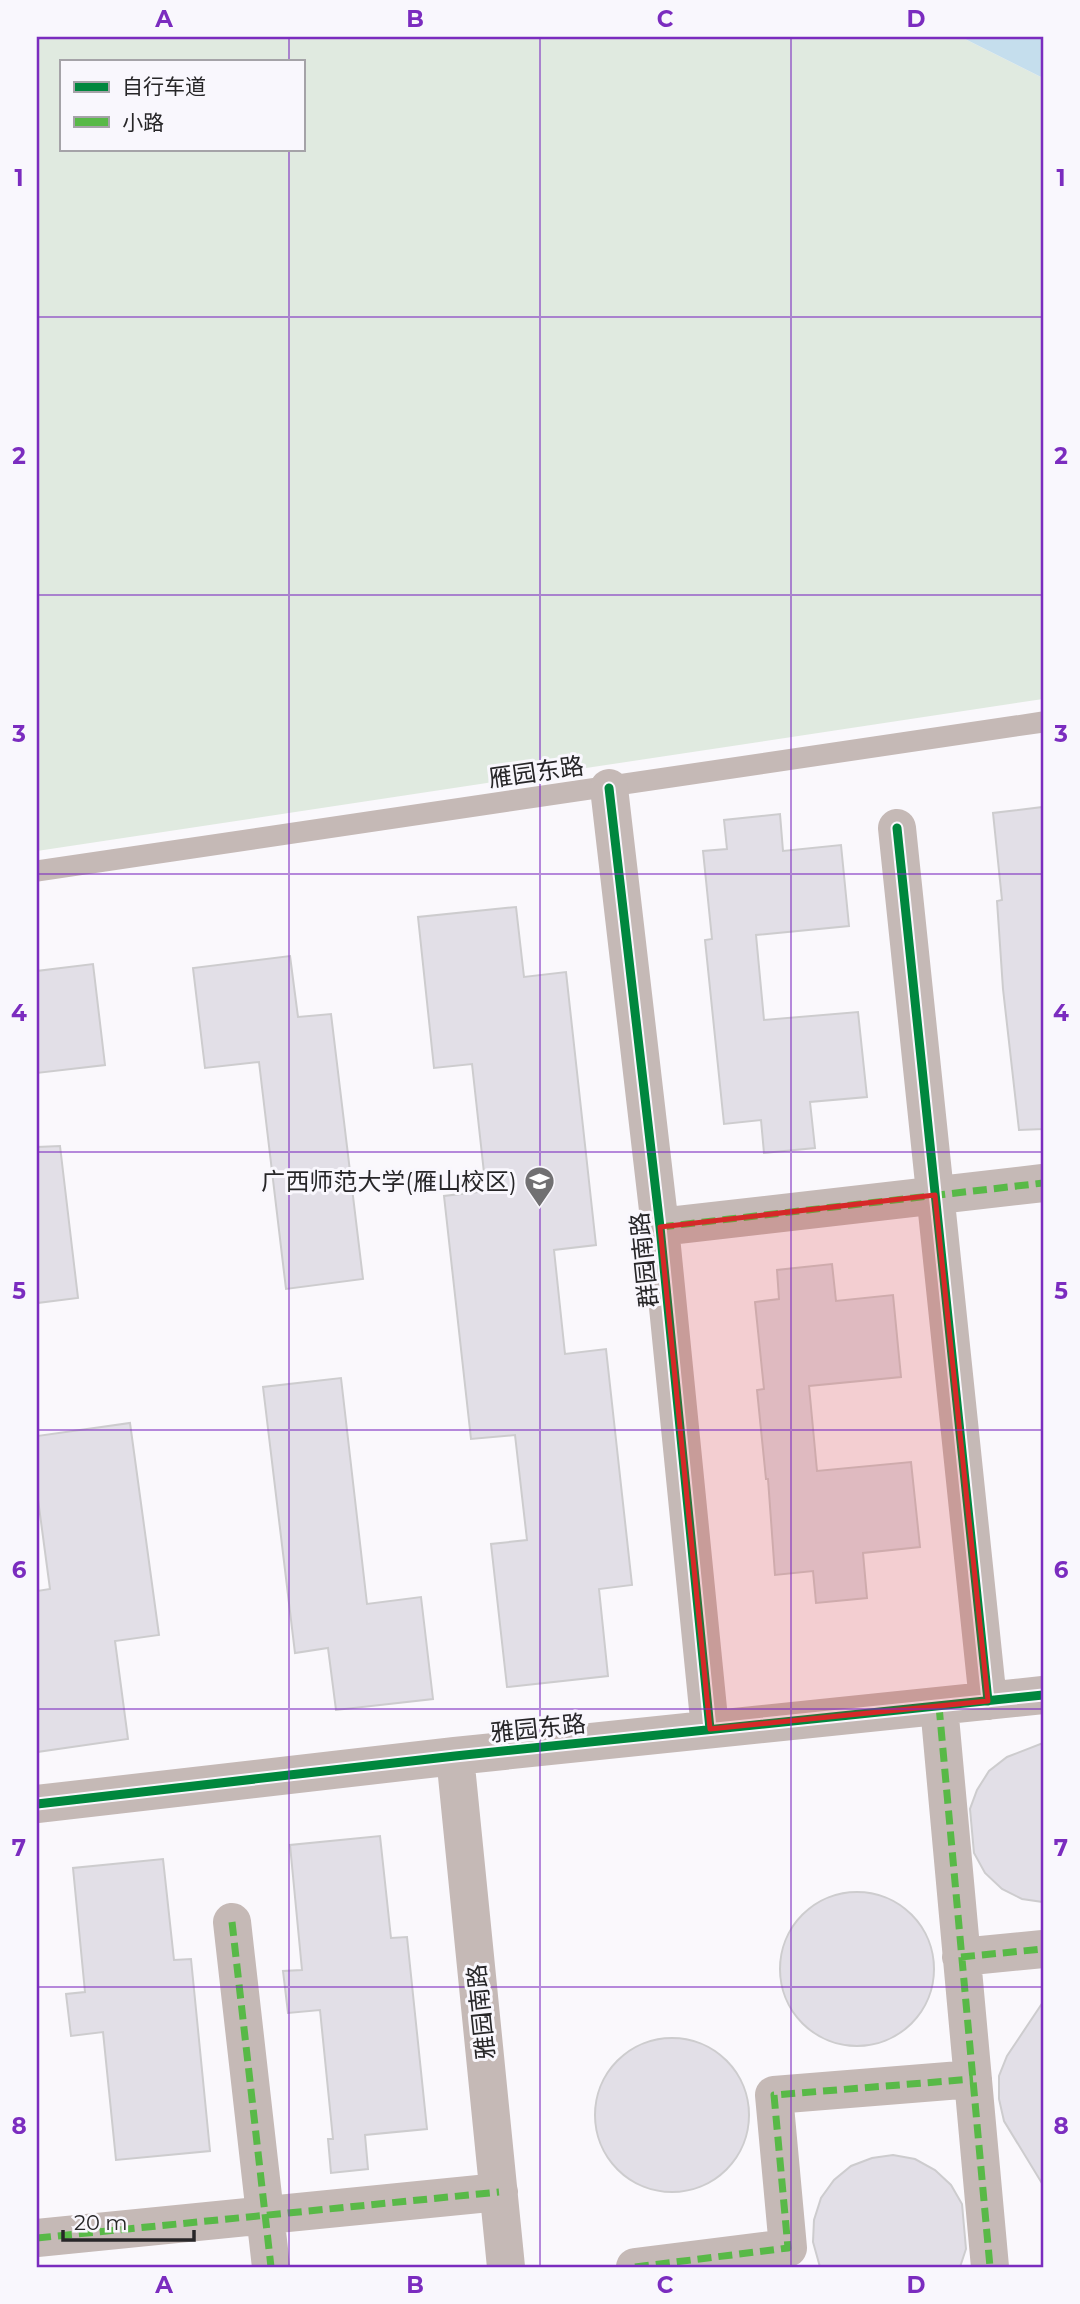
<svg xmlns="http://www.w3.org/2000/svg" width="1080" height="2304" viewBox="0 0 1080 2304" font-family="Montserrat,'Noto Sans SC',sans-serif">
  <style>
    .green { fill: #e0eae0; fill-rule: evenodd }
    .water { fill: #c5deed }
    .building { fill: #e2dfe7; stroke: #cdccce; stroke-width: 2 }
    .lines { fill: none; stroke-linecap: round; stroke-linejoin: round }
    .lane { stroke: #c5b9b6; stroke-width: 21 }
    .street { stroke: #c5b9b6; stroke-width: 38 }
    .quiet { stroke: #58b947; stroke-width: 7; stroke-dasharray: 14 7; stroke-linecap: butt }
    .cycleway-casing { stroke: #f9f7fd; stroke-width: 13 }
    .cycleway { stroke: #00873e; stroke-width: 9 }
    .marked { fill: #d62828; fill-opacity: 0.2; stroke: #d62828; stroke-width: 5; stroke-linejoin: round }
    .grid { fill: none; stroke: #7b2cbf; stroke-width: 2; stroke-opacity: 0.55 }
    .labels { text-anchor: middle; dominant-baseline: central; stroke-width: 6; stroke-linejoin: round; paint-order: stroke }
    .street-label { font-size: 24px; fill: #272628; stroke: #f9f7fd }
    .poi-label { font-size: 24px; fill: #272628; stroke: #f9f7fd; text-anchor: end }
    .neatline { fill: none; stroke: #7b2cbf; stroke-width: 2.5 }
    .grid-label { font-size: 23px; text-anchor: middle; font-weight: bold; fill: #7b2cbf }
  </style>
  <rect width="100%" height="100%" fill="#faf8fc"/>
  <path class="green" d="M 37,37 L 961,37 L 1043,78 L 1043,699 L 37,851 ZM 61,61 L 303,61 L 303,149 L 61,149 Z"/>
  <path class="water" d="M 961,37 L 1043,37 L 1043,78 Z"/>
  <path class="building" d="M 1043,807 L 1043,1129 L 1019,1130 L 1003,989 L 997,901 L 1002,900 L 993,813 Z
    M 780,814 L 783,851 L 841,845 L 849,926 L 756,935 L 764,1020 L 858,1012 L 867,1097 L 810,1102 L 815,1148 L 764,1153 L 761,1120 L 724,1124 L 705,940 L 712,939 L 703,851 L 727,849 L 724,820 Z
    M 516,907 L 524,977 L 566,972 L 596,1245 L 554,1250 L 565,1354 L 606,1349 L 632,1585 L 599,1589 L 608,1676 L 507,1687 L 491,1544 L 527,1540 L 515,1435 L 471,1439 L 444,1196 L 486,1191 L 472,1064 L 434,1068 L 418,917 Z
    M 290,956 L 298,1017 L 331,1014 L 363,1279 L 286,1289 L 259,1062 L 205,1068 L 193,968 Z
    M 93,964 L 105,1065 L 37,1073 L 37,971 Z
    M 60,1146 L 78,1298 L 37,1303 L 37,1147 Z
    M 832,1264 L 836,1301 L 893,1295 L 901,1377 L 809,1386 L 817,1471 L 911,1462 L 920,1547 L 863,1553 L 867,1598 L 816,1603 L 813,1571 L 775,1575 L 768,1479 L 766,1479 L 757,1390 L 764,1389 L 755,1302 L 779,1299 L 777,1270 Z
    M 341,1378 L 367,1604 L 421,1597 L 433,1699 L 336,1710 L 328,1648 L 295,1653 L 263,1387 Z
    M 130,1423 L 159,1635 L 115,1641 L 128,1739 L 37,1752 L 37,1591 L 50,1589 L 37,1492 L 37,1436 Z
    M 1043,1743 L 1043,1902 L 1022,1899 L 1002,1889 L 985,1873 L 974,1853 L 970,1809 L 977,1790 L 989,1771 L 1007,1757 Z
    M 380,1836 L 391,1938 L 407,1937 L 427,2129 L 365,2135 L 368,2169 L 331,2173 L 328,2139 L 333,2139 L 320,2010 L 288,2013 L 283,1971 L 302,1970 L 290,1845 Z
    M 163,1859 L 174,1960 L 191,1959 L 210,2151 L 116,2160 L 103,2032 L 71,2036 L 66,1994 L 85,1992 L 73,1868 Z
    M780 1969a77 77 0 1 1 154 0a77 77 0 1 1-154 0Z
    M 1043,2002 L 1043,2185 L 1004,2121 L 999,2099 L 999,2076 L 1007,2056 Z
    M595 2115a77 77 0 1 1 154 0a77 77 0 1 1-154 0Z
    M 893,2155 L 915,2159 L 935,2170 L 951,2185 L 962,2204 L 966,2249 L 960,2267 L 820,2267 L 813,2242 L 814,2220 L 821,2198 L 834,2180 L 851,2166 L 872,2158 Z"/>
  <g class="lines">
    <path class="lane" d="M 37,871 L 1043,722"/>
    <path class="street" d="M 609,788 L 660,1227 L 710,1729
      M 897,828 L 988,1701
      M 660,1227 L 1043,1183
      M 939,1706 L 990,2267
      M 455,1756 L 506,2267
      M 37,1804 L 455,1756 L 1043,1695
      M 232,1922 L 271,2267
      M 961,1957 L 1043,1949
      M 37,2238 L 499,2192
      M 635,2267 L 788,2248 L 774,2095 L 973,2079"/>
    <path class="quiet" d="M 660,1227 L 1043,1183
      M 939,1706 L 990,2267
      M 232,1922 L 271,2267
      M 961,1957 L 1043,1949
      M 37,2238 L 499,2192
      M 635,2267 L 788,2248 L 774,2095 L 973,2079"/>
    <defs>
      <path id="cycleway" d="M 609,788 L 660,1227 L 710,1729
        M 897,828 L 988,1701
        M 37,1804 L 455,1756 L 1043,1695"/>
    </defs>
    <use href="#cycleway" class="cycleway-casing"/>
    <use href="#cycleway" class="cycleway"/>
  </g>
  <path class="marked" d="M 935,1195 L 988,1701 L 710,1729 L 660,1227 Z"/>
  <path class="grid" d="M 289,37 L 289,61M 540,37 L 540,2267M 791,37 L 791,2267M 289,149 L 289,2267M 37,317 L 1043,317M 37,595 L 1043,595M 37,874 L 1043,874M 37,1152 L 1043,1152M 37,1430 L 1043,1430M 37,1709 L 1043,1709M 37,1987 L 1043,1987"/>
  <defs>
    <symbol id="university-pin" viewBox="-11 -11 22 30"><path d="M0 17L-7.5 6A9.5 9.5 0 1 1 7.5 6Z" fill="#717072" stroke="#f9f7fd"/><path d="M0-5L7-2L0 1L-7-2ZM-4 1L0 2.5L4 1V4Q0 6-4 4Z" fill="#fff"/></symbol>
  </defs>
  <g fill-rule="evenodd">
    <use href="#university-pin" x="522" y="1164" width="35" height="47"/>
  </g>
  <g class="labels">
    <g class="street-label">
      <text transform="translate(536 772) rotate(-8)">雁园东路</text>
      <text transform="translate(644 1260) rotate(-96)">群园南路</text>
      <text transform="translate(538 1728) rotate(-6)">雅园东路</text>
      <text transform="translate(481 2012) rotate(-96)">雅园南路</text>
    </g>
    <g class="poi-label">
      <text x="517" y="1181">广西师范大学(雁山校区)</text>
    </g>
  </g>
  <rect width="1080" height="2304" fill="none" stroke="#f9f7fd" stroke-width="77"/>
  <rect x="60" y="60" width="245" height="91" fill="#f9f7fd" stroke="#a5a3a8" stroke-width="2"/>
  <rect x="74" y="82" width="35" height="10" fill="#00873e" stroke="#a5a3a8" stroke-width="2"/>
  <text x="122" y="94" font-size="21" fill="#272628">自行车道</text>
  <rect x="74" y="117" width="35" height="10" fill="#58b947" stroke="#a5a3a8" stroke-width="2"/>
  <text x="122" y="130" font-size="21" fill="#272628">小路</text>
  <path d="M63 2230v10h131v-10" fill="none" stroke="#272628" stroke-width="3.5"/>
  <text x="74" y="2230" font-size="21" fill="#272628" stroke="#f9f7fd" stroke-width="5" paint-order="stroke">20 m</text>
  <rect x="38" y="38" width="1004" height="2228" class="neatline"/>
  <g class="grid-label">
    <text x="164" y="27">A</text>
    <text x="415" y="27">B</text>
    <text x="665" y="27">C</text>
    <text x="916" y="27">D</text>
    <text x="19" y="186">1</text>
    <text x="1061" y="186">1</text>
    <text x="19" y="464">2</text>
    <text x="1061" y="464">2</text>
    <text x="19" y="742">3</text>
    <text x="1061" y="742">3</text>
    <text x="19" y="1021">4</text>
    <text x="1061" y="1021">4</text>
    <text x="19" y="1299">5</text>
    <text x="1061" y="1299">5</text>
    <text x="19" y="1578">6</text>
    <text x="1061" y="1578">6</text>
    <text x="19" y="1856">7</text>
    <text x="1061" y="1856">7</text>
    <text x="19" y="2134">8</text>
    <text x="1061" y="2134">8</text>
    <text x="164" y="2293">A</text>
    <text x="415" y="2293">B</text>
    <text x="665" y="2293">C</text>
    <text x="916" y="2293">D</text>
  </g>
</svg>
